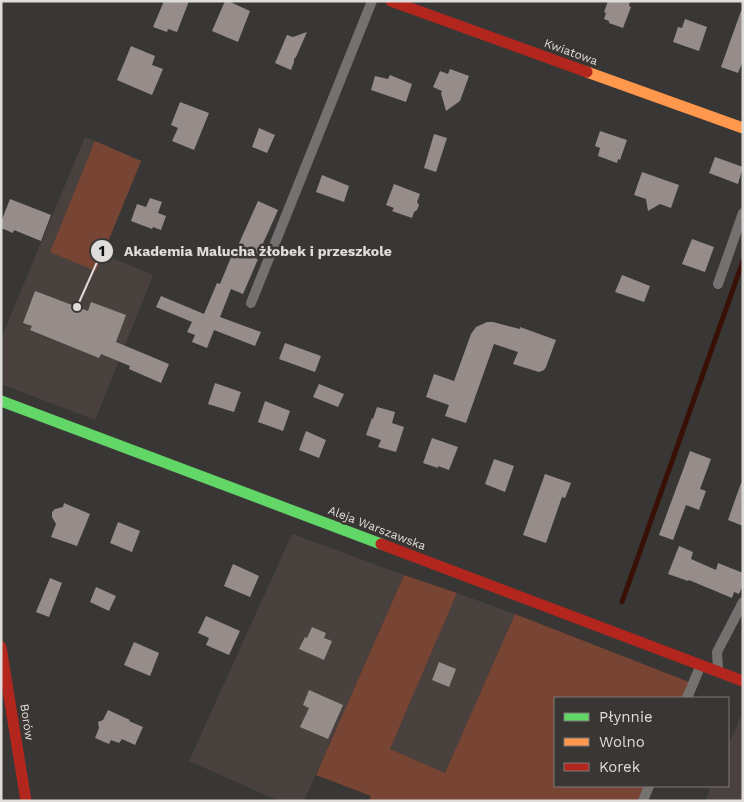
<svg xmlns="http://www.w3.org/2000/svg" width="744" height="802" viewBox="0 0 744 802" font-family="'Work Sans',sans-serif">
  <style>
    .built { fill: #49413e }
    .green { fill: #784434 }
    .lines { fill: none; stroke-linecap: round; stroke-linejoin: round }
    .stream { stroke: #381006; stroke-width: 5 }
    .building { fill: #968d8a }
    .lane { stroke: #747271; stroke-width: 10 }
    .fast { stroke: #63d668; stroke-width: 11 }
    .slow { stroke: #ff974d; stroke-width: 11 }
    .jam { stroke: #b3261e; stroke-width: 11 }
    .labels { text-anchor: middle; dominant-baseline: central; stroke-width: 5; stroke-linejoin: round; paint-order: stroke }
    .street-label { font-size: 12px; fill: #dfdddc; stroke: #3a3634 }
    .leader { fill: none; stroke: #dfdddc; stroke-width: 2 }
    .callout-dot { fill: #dfdddc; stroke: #3a3634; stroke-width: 2 }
    .mark-label { font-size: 15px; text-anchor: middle; font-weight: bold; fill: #111 }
    .callout-label { font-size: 14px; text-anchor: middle; font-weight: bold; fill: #dfdddc; stroke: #3a3634; stroke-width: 5; stroke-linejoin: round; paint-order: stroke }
  </style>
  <rect width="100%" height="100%" fill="#393735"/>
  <path class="built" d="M 85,137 L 141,161 L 103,254 L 153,275 L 95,420 L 1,384 L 1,339 Z
    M 292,534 L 404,575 L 304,801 L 279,801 L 189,761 Z
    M 457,593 L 515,614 L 445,773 L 390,749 Z
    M 743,711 L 743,801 L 705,801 L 711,786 L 728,786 L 728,746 Z"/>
  <path class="green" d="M 95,141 L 141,161 L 96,271 L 50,252 Z
    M 404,575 L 457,593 L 390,749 L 445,773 L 515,614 L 689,682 L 682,698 L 555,698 L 555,786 L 645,786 L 638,801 L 369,801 L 371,796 L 316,775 Z"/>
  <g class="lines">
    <path class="stream" d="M 622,602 L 743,261"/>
  </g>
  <path class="building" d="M 164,1 L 189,1 L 177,32 L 168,29 L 167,32 L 153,27 Z
    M 225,1 L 228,1 L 250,11 L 238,42 L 212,31 Z
    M 608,1 L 630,1 L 629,6 L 631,7 L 623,28 L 609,23 L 609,21 L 604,19 L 606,13 L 604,12 Z
    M 741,11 L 743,12 L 743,61 L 738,73 L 721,67 Z
    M 685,19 L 707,27 L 699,51 L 673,42 L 678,27 L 682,28 Z
    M 307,32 L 296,57 L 294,59 L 294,62 L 291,70 L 275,63 L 287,35 L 293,37 Z
    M 131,46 L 155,56 L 152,65 L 163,69 L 152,95 L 117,80 Z
    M 450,69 L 469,76 L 460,101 L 446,111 L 441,93 L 442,91 L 433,87 L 440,71 L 448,74 Z
    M 390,75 L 412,84 L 406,102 L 371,90 L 375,76 L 388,79 Z
    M 180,102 L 209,113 L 194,150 L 172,141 L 178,128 L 171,125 Z
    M 259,128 L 275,135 L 267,153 L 252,147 Z
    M 600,131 L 627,140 L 620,160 L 618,159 L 617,163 L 598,156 L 600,148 L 595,146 Z
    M 434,134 L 447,138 L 436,172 L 424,168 Z
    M 715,157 L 743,167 L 738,184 L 709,173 Z
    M 642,172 L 679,185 L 671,208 L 660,204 L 648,211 L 646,199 L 634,195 Z
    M 322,175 L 349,186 L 344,202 L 316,192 Z
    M 394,184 L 420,194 L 417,202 L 419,205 L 417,210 L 414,212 L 412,218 L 392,211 L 394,208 L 386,205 Z
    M 150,198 L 162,202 L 158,213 L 166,216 L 161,230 L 153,227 L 152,229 L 131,221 L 137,204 L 146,207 Z
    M 10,199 L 51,215 L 41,241 L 14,230 L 13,233 L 1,228 L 1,222 Z
    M 258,201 L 278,210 L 256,259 L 258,259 L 243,294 L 231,289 L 220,317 L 261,332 L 255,346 L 214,330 L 207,348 L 192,342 L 195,335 L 187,332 L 192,322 L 156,307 L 161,296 L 204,314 L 217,283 L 220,284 L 234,250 L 236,250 Z
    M 692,239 L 714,247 L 705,272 L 682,264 Z
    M 622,275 L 650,286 L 644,302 L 615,292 Z
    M 35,291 L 88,311 L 91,302 L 126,315 L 116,342 L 169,364 L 161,383 L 129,369 L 130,366 L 101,354 L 99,358 L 30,330 L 32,326 L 23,323 Z
    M 487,322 L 493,322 L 520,329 L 520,327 L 556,340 L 546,367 L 544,370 L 539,372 L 513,364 L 518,352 L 494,344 L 466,423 L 445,416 L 449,405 L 426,397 L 434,374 L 454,381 L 471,334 L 476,327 Z
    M 285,343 L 321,356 L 315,372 L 279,359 Z
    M 215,383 L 241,392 L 234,412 L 208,404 Z
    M 319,384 L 344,394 L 338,407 L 313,397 Z
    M 265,401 L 290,411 L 283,431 L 258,422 Z
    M 377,407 L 395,412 L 392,423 L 404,427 L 396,452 L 378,447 L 381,440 L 366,435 L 372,418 L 373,419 Z
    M 306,431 L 326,440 L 319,458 L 299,450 Z
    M 432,438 L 458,447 L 449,470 L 438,466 L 438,468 L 423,463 Z
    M 690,451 L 711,459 L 700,489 L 706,491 L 699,510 L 686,505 L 673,540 L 659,535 Z
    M 494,459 L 514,466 L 505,492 L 485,484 Z
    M 545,474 L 571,483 L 565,498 L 562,497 L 546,543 L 523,535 Z
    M 741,483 L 743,484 L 743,526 L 728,520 Z
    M 64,503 L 90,514 L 77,546 L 51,537 L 56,524 L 52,517 L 52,512 L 55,509 L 63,507 Z
    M 118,522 L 140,531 L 132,552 L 110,543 Z
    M 679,546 L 693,552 L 691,559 L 716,570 L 718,563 L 743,573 L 743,585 L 739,594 L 734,592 L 732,598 L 689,580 L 688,581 L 668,574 Z
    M 233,564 L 259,576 L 250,597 L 224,586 Z
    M 50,578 L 62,583 L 49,617 L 36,612 Z
    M 96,587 L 116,596 L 109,611 L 90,602 Z
    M 206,616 L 240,631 L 229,655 L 206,645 L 209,638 L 198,633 Z
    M 312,627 L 326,633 L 324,638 L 332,641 L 324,660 L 299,649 L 305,637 L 307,638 Z
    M 134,642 L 159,653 L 150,676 L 124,665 Z
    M 439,662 L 456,669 L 449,687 L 432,680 Z
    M 309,690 L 343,705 L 328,739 L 300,727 L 309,708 L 303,705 Z
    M 108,710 L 130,720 L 129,721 L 143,727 L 135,745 L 122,739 L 119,743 L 111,740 L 109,744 L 95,738 L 99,728 L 98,722 L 103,720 Z"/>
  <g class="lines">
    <path class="lane" d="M 718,284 L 743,213
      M 251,303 L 372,1
      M 718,669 L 717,652 L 743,602
      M 687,698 L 700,667
      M 643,801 L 649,786"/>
    <path class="fast" d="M 1,401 L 381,544"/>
    <path class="slow" d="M 587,72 L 743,128"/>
    <path class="jam" d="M 391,1 L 587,72
      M 381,544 L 743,681
      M 1,647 L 26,801"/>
  </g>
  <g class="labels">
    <g class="street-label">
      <text transform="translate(571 52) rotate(20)">Kwiatowa</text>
      <text transform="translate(377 528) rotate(21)">Aleja Warszawska</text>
      <text transform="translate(27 722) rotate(81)">Borów</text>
    </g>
  </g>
  <path class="leader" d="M77 307L102 251"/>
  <g class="callout-dot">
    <circle cx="77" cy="307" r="5"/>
    <circle cx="102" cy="251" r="12"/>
  </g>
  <g class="mark-label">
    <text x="102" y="256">1</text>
  </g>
  <g class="callout-label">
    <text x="258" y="256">Akademia Malucha żłobek i przeszkole</text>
  </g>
  <rect width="744" height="802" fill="none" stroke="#dfdddc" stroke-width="5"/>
  <rect x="554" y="697" width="175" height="90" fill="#3a3634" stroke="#7c7977"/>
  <rect x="564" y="713" width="25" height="8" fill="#63d668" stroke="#7c7977"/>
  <text x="599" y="722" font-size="15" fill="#dfdddc">Płynnie</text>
  <rect x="564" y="738" width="25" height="8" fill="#ff974d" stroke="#7c7977"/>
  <text x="599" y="747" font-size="15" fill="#dfdddc">Wolno</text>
  <rect x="564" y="763" width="25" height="8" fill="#b3261e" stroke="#7c7977"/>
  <text x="599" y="772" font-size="15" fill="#dfdddc">Korek</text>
</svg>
